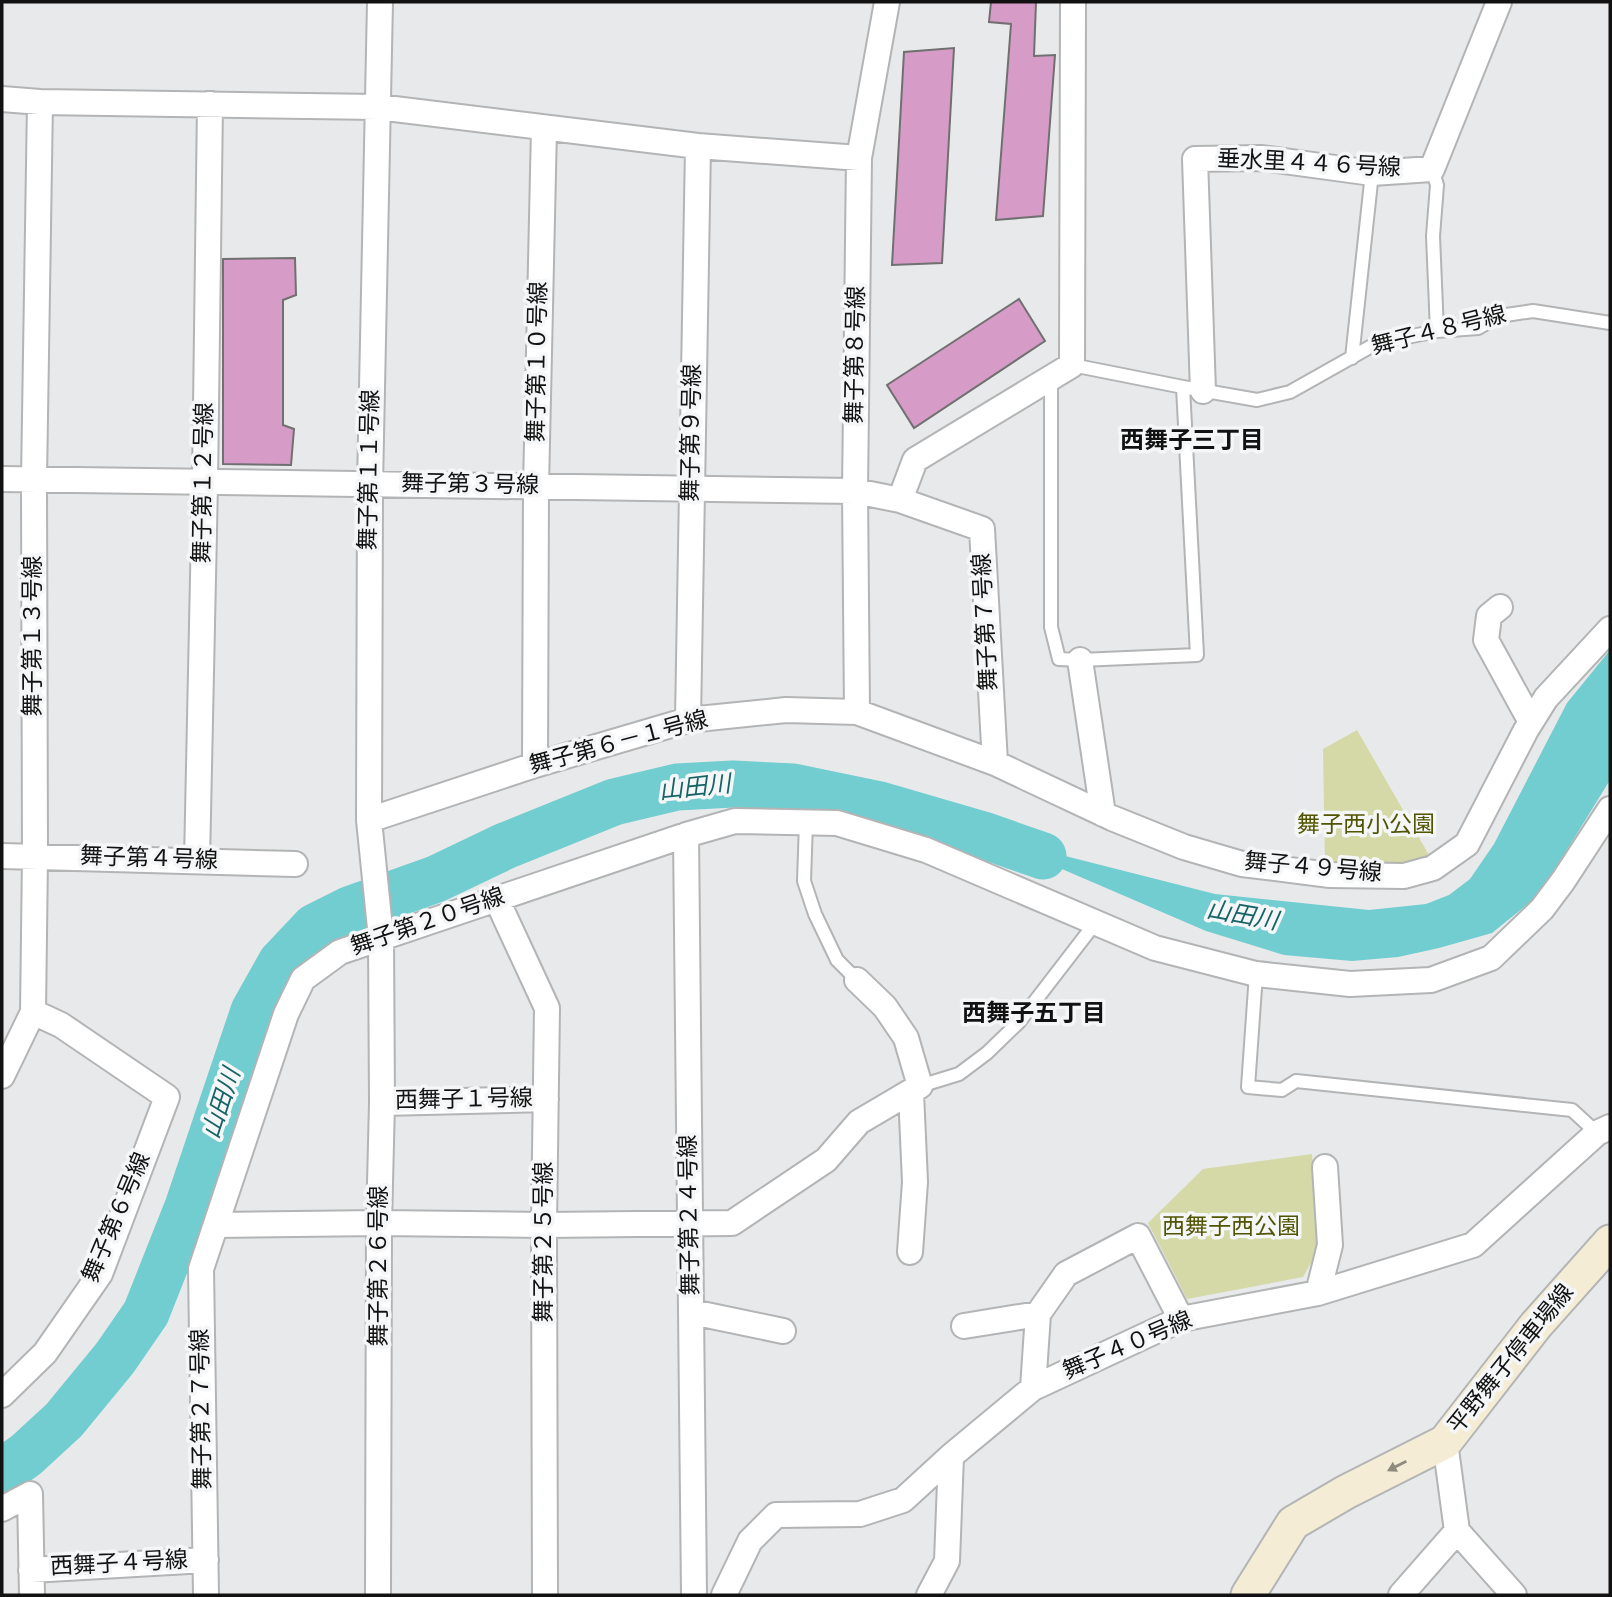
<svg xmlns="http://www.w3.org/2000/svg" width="1612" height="1597" viewBox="0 0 1612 1597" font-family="Overpass,'Noto Sans JP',sans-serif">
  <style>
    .green { fill: #d4d9a7 }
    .water { fill: #71cdd0 }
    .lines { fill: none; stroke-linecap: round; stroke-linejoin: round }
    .river { stroke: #71cdd0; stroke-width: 47 }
    .building { fill: #d69bc6; stroke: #717071; stroke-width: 2 }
    .lane-casing { stroke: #b3b4b5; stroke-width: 16 }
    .street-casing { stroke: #b3b4b5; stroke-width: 28 }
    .secondary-casing { stroke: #b3b4b5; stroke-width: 37 }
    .lane { stroke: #fff; stroke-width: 12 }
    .street { stroke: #fff; stroke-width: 24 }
    .secondary { stroke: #f4ecd4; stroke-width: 33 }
    .oneway { fill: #8e8a7d }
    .labels { text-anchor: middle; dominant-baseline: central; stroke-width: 7; stroke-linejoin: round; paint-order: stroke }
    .street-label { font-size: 23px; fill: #121212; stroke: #f5f6f7 }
    .park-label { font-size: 23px; fill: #515400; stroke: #f5f6f7 }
    .neighbourhood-label { font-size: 24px; font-weight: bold; fill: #121212; stroke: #f5f6f7 }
    .water-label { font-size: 24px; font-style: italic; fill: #166466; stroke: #f5f6f7 }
  </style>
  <rect width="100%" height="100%" fill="#e8e9ea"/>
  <path class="green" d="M 1357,730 L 1429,855 L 1403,868 L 1325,864 L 1323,749 Z
    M 1312,1154 L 1321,1245 L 1303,1277 L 1187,1299 L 1148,1223 L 1203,1169 Z"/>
  <path class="water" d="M 1610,650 L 1610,780 L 1539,895 L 1492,933 L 1439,948 L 1398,957 L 1352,961 L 1284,955 L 1206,931 L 983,835 L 1215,894 L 1369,910 L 1426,904 L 1449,895 L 1470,879 L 1494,844 L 1567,703 Z"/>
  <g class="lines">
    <path class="river" d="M 2,1472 L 26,1455 L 64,1420 L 115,1358 L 146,1313 L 188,1207 L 254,1011 L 281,963 L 315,927 L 349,910 L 436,879 L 505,846 L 614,802 L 677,787 L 733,784 L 793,787 L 880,805 L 983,835 L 1043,856"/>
  </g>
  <path class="building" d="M 991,2 L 1036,2 L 1034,56 L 1055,55 L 1043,216 L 996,220 L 1011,24 L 989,22 Z
    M 954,48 L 942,263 L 892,265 L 904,52 Z
    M 295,258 L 296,295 L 283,300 L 283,425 L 294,429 L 291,465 L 223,464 L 223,259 Z
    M 1019,299 L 1045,341 L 914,428 L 887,385 Z"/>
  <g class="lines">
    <defs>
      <path id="lane" d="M 1432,169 L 1437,185 L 1433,236 L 1437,331
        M 1352,358 L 1372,173
        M 1072,365 L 1183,387 L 1257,400 L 1290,392 L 1377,343 L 1437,331 L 1478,328 L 1499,316 L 1533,311 L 1610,323
        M 1051,378 L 1051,627 L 1059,659 L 1080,660 L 1197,655 L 1183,387
        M 806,822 L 804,881 L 815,914 L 837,960 L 857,980
        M 1256,974 L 1248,1087 L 1282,1090 L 1296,1081 L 1572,1110 L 1597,1133
        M 920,1086 L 959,1074 L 987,1053 L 1019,1022 L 1096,922"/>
      <path id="street" d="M 2,99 L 40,102 L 378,107 L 698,146 L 859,158
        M 1203,391 L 1195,159 L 1262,158 L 1372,173 L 1432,169 L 1499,2
        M 2,479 L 855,491 L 900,500 L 982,529 L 995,763
        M 900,500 L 915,460 L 1072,365 L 1073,2
        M 1500,607 L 1489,616 L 1486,640 L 1531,722
        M 1080,660 L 1103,814
        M 857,712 L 855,491 L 859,158 L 887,2
        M 688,720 L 698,146
        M 535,765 L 536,487 L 544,128
        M 369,820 L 535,765 L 688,720 L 786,710 L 857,712 L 995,763 L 1112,818 L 1184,847 L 1242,864 L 1330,875 L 1404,876 L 1433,868 L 1467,844 L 1526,730 L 1546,698 L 1610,629
        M 686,835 L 694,1595
        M 2,856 L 295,864
        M 197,861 L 205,483 L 210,104
        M 497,900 L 547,1008 L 544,1225 L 545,1595
        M 2,1076 L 33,1012
        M 382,1103 L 546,1099
        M 216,1225 L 379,1223 L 544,1225 L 732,1223 L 826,1160 L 859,1122 L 920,1086 L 906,1038 L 885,1007 L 857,980
        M 910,1252 L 915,1182 L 911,1093
        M 1318,1293 L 1330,1245 L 1325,1167
        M 692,1312 L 783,1331
        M 964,1326 L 1038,1314
        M 1033,1388 L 1038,1314 L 1066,1274 L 1138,1236 L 1181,1319
        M 2,1395 L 45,1353 L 100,1274 L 167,1097 L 61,1025 L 33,1012 L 35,857 L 34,480 L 40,102
        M 2,1509 L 30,1494 L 32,1595
        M 1457,1531 L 1514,1595
        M 31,1570 L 206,1560
        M 206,1595 L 201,1269 L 286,1014 L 303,979 L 340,952 L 686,835 L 735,821 L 837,823 L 926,850 L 1155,948 L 1256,974 L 1350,984 L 1431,980 L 1491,958 L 1542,909 L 1563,881 L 1610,809
        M 378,1595 L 379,1223 L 382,1103 L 381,938 L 369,820 L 370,485 L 380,2
        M 724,1595 L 750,1541 L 776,1515 L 860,1514 L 903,1500 L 951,1456 L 1033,1388 L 1181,1319 L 1318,1293 L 1473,1245 L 1597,1133 L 1610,1127
        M 929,1595 L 947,1561 L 951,1456
        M 1401,1595 L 1457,1531 L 1445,1442"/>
      <path id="secondary" d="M 1248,1595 L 1293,1523 L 1346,1492 L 1445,1442 L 1536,1325 L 1610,1242"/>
    </defs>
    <use href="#lane" class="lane-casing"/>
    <use href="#street" class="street-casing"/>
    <use href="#secondary" class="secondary-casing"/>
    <use href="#lane" class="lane"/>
    <use href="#street" class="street"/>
    <use href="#secondary" class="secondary"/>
  </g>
  <defs><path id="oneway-solid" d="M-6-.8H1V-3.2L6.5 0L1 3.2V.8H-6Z" transform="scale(1.75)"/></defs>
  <use class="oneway" href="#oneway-solid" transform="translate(1397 1466) rotate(153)"/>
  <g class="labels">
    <g class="street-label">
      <text transform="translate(1309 165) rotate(3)">垂水里４４６号線</text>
      <text transform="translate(1439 332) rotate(-14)">舞子４８号線</text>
      <text transform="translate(857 355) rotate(-89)">舞子第８号線</text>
      <text transform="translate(539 362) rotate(-89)">舞子第１０号線</text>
      <text transform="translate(693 433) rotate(-89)">舞子第９号線</text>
      <text transform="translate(371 470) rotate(-89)">舞子第１１号線</text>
      <text transform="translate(205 483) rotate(-89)">舞子第１２号線</text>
      <text transform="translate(470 486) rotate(1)">舞子第３号線</text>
      <text transform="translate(987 622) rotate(-93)">舞子第７号線</text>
      <text transform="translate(34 636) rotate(-90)">舞子第１３号線</text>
      <text transform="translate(619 744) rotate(-15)">舞子第６－１号線</text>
      <text transform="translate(149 860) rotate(2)">舞子第４号線</text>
      <text transform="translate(1313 869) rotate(5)">舞子４９号線</text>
      <text transform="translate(428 923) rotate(-19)">舞子第２０号線</text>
      <text transform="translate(464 1101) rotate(-1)">西舞子１号線</text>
      <text transform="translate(691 1215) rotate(-91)">舞子第２４号線</text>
      <text transform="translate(118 1218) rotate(-67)">舞子第６号線</text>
      <text transform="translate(545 1242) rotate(-90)">舞子第２５号線</text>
      <text transform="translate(380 1266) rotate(-90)">舞子第２６号線</text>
      <text transform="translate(1128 1347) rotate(-23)">舞子４０号線</text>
      <text transform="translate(1512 1360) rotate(-51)">平野舞子停車場線</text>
      <text transform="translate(203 1409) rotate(-91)">舞子第２７号線</text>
      <text transform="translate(119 1565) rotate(-3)">西舞子４号線</text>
    </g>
    <g class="park-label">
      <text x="1366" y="826">舞子西小公園</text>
      <text x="1231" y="1228">西舞子西公園</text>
    </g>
    <g class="neighbourhood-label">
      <text x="1192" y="442">西舞子三丁目</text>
      <text x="1034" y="1015">西舞子五丁目</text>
    </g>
    <g class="water-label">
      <text transform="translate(695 789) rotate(-6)">山田川</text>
      <text transform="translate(1242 917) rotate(10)">山田川</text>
      <text transform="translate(223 1104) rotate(-72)">山田川</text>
    </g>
  </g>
  <rect width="1612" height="1597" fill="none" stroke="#121212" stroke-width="7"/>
</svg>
